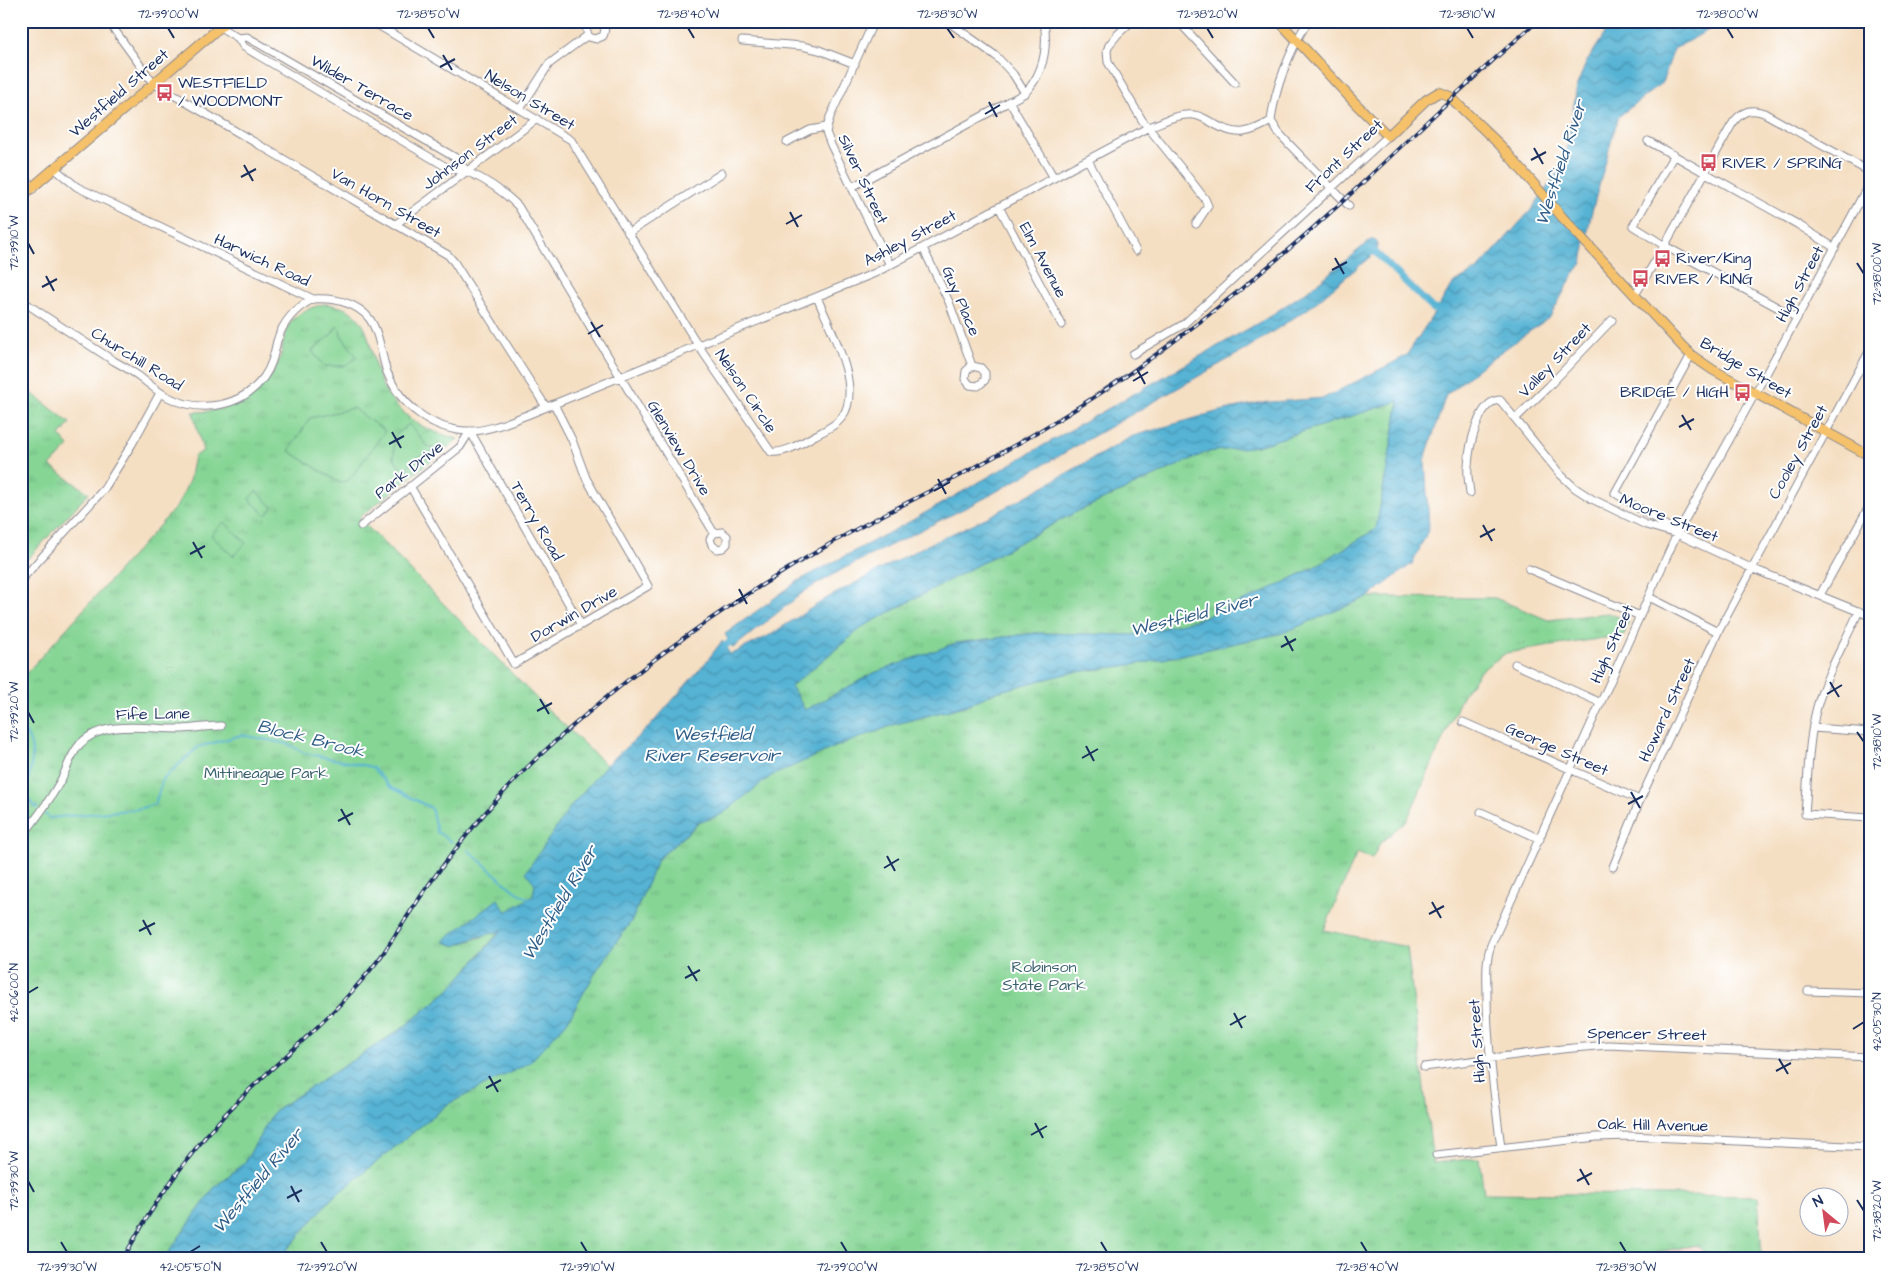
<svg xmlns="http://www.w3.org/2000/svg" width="1891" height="1280" viewBox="0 0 1891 1280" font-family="'Architects Daughter',sans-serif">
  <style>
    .built { fill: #f6d1c5 }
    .grass { fill: url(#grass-tufts); stroke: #50827a }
    .pitch { fill: #86d595; stroke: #50827a }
    .water { fill: url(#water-waves); stroke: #387199; fill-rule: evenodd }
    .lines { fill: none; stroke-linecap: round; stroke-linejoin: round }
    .stream { stroke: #56b3d4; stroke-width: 2 }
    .canal { stroke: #56b3d4; stroke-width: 7 }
    .minor-casing { stroke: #888790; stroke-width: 9 }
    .major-casing { stroke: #888790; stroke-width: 11 }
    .minor { stroke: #fff; stroke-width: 7 }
    .major { stroke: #f5c16b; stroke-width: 9 }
    .rail-casing { stroke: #1b2f5e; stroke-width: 4 }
    .rail { stroke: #fff; stroke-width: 2; stroke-dasharray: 5.5; stroke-linecap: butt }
    .ticks { fill: none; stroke: #1b2f5e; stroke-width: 2 }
    .labels { text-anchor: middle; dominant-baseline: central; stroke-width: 4; stroke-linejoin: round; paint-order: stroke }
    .poi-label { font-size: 16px; fill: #1b2f5e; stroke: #fff; text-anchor: start }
    .street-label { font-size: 16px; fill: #1b2f5e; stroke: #fff }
    .park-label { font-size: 16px; fill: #3b616e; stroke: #fff }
    .water-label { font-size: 18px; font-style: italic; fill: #305d87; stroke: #fff }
    .neatline { fill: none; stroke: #1b2f5e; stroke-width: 2 }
    .ticks-label { font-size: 12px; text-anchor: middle; fill: #1b2f5e }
  </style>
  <defs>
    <pattern id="grass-tufts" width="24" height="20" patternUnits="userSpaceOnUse" patternTransform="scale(1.25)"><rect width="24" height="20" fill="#86d595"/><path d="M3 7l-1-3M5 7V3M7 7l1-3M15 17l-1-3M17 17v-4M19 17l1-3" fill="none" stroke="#73b783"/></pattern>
    <pattern id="water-waves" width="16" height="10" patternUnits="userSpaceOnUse" patternTransform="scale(1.25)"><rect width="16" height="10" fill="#56b3d4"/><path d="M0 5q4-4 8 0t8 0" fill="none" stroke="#4692af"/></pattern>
  </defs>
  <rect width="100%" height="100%" fill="#fff"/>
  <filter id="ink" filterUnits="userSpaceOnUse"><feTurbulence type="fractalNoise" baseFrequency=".02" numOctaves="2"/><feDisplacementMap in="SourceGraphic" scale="10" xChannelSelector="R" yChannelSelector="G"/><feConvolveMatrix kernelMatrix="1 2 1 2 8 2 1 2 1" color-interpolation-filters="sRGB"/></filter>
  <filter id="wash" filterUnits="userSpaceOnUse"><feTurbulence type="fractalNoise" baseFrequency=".0096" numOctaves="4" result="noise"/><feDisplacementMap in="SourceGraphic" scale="20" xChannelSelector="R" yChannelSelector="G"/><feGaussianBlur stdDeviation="1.12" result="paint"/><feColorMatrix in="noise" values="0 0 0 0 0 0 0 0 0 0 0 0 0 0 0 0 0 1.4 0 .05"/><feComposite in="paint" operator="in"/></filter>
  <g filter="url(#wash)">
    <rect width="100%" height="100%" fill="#f5dfc3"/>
    <path class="built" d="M 1697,1245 L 1713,1259 L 1646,1259 L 1657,1252 Z"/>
    <path class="grass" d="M 324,304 C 383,308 362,361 389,396 C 410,424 426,430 458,439 L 359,518 L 540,702 L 606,765 L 571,806 L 535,884 L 533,896 L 506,913 L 498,900 L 444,941 L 455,946 L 501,930 L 450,989 L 403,1028 L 274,1111 L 245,1162 L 214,1188 L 164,1259 L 21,1259 L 21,679 L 177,506 L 189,481 L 194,456 L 203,451 L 193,412 C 232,412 269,395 281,355 C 284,343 284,329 293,319 C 302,310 313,307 324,304 Z
      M 21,385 L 70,423 L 60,436 L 69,446 L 50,466 L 89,493 L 21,566 Z
      M 1399,401 L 1376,529 L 1311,569 L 1254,597 L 1192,621 L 1132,635 L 1036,633 L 956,643 L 874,673 L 805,710 L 791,686 L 864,626 L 1074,513 L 1207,452 L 1257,446 Z
      M 1368,597 L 1495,598 L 1548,620 L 1608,613 L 1629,621 L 1624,635 L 1506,653 L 1480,671 L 1462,696 L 1407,820 L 1380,843 L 1372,859 L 1357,853 L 1324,930 L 1407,947 L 1433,1163 L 1479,1158 L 1484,1193 L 1758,1196 L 1762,1259 L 1713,1259 L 1696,1245 L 1657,1252 L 1646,1259 L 279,1259 L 331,1199 L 448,1104 L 529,1063 L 567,1022 L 598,968 L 632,920 L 657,860 L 699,823 L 722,814 L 771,776 L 835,747 L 896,724 L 964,706 L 996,692 L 1069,673 L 1144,663 L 1282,633 Z"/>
    <path class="pitch" d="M 336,327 L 338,327 L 340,329 L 341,335 L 357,357 L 345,366 L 324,366 L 312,351 L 333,333 Z
      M 353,408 L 385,431 L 349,480 L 340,483 L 289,451 L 310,418 Z
      M 409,424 L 427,446 L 433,448 L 433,451 L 431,453 L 425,453 L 403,470 L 394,458 L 394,437 Z
      M 256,491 L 273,507 L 266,515 L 249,499 Z
      M 224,522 L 246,543 L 233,556 L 211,535 Z"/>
    <path class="water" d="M 1613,21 L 1725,21 L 1674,49 L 1662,83 L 1618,117 L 1591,215 L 1582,263 L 1573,275 L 1550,317 L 1485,363 L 1446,395 L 1425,459 L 1429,528 L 1413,563 L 1368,597 L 1283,633 L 1144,663 L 1069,673 L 996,692 L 964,706 L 896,724 L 835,747 L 771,776 L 722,814 L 698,823 L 657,860 L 632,920 L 598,968 L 567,1022 L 529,1063 L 448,1104 L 331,1199 L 279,1259 L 164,1259 L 214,1188 L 245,1162 L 274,1111 L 403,1028 L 450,989 L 501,931 L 477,937 L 455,946 L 443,941 L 498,899 L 506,912 L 533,896 L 535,884 L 526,872 L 571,806 L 606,765 L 649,727 L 706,662 L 722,641 L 730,654 L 736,652 L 770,635 L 827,598 L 919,549 L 994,514 L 1133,436 L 1216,412 L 1258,403 L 1324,398 L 1406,356 L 1453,284 L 1477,270 L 1531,210 L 1565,162 L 1577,85 L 1586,63 ZM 1399,401 L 1376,529 L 1311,569 L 1254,597 L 1192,621 L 1132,635 L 1036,633 L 956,643 L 874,673 L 805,710 L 791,686 L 864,626 L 1074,513 L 1207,452 L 1257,446 Z
      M 1371,240 L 1375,240 L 1377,244 L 1377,251 L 1309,308 L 1243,351 L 985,498 L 845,568 L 805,591 L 733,648 L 725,634 L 798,581 L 909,522 L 1267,318 L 1310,289 Z"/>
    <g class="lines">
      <path class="stream" d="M 21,728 C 41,746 29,775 24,796 L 37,808
        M 45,814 L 49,818 L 138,809 L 155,804 L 163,779 L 198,747 L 242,735 L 288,744 L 304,753 L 372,767 L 390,787 L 431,808 L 437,832 L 452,842
        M 468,850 L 511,888 L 530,900"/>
      <path class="canal" d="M 1369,249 L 1375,252 L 1433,309 L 1446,310
        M 725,646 L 736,637"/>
    </g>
  </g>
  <g filter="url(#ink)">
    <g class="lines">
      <defs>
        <path id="minor" d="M 108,21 L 153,83 L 448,255 L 454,262 L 546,407
          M 371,21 L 571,140 L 698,345 L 771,452 C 784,454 802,443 814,436 C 823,431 836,426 842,417 C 864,388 829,327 817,297
          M 593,21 C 586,24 585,30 589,37 L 596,39 L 603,36 C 606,30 605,24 598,21
          M 874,21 L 830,117 L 826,132 L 831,145 L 890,265
          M 947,21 L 996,56 L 1013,74 L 1025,93 C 1044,73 1048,47 1044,21
          M 1132,21 L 1118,34 L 1109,45 L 1107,51 L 1108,62 L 1142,120 L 1181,168 L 1205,199 L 1208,206 L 1196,224
          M 1178,21 L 1235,83
          M 220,27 L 238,38 L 244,47 L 448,168 C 454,170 462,170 468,172 C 486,180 504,192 518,206 L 714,533 L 722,532 L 727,536 L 727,544 L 723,548 L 717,549 L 712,545 L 710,539 L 714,533
          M 238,38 L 247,37 L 456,158 L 467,172
          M 742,41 L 802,46 L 819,50 L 855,64
          M 1009,101 L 1054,178
          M 520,109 L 549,64 L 588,35
          M 1271,121 L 1278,132 L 1288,143 L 1349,206
          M 1271,121 C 1275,87 1290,50 1308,21
          M 1648,141 L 1797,224 L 1835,248
          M 787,142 L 810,130 L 827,127
          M 1674,155 L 1633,226 L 1665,246 L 1797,318
          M 1088,160 L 1136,251
          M 55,169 L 77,187 L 313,299 C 333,298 355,302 369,318 C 380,333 381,355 387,372 C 400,405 432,430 468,431 C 486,432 511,421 527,415 L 875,273 L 1149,127 C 1163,122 1178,113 1194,115 C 1202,116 1209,121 1216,125 C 1238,137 1250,133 1271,121
          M 21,171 L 33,189
          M 852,187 L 1025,93
          M 999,207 L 1062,325
          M 396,224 L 537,119
          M 628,233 L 722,173
          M 923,248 L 949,302 L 972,366 L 966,371 L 965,379 L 970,385 L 978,386 L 985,380 L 985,373 L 981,368 L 972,366
          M 1635,295 L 1666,243 L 1731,126 C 1739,113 1749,107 1764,113 L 1870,172
          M 21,300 C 52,321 83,341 114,361 C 123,366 132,371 140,377 C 149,384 158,392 168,397 C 201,414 242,407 264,377 C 272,366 274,354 277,341 C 283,322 295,308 313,299
          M 1133,354 L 1184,324 L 1388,136
          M 1516,418 L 1549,386 L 1612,320
          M 470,431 L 581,625
          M 410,486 L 514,664 L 648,586 L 586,478 L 572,440 L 554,404
          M 1470,493 C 1469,484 1467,475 1468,466 C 1469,448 1478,400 1500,400 L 1560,474 L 1575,488 L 1592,499 L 1646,525 L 1677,534 L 1751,568 L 1870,616
          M 361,526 L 460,447 L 470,431
          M 1676,532 L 1615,493 L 1691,355
          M 1529,569 L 1640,616
          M 21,580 L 104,489 L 132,444 L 160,393
          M 1820,595 L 1870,505
          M 1649,597 L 1718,632
          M 1859,611 C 1845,642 1826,674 1817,707 C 1808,740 1808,779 1805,814 L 1870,818
          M 1515,664 L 1601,703
          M 1463,722 L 1640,800
          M 1813,728 L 1870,732
          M 1481,812 L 1540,839
          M 21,838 C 36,819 51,799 62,778 C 68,766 71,754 80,744 C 105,718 151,730 183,729 C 196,728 208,726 221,726
          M 1613,867 L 1640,800 L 1718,632 L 1870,350
          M 1808,991 L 1870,993
          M 1424,1067 L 1562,1049 L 1608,1045 L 1870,1057
          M 1501,1148 C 1495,1097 1487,1046 1487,995 C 1487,978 1485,961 1491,945 L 1677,534 L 1797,318 L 1870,182
          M 1436,1155 L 1597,1137 L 1630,1136 L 1870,1147"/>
        <path id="major" d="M 1279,21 L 1356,104 L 1388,136 L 1426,100 L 1439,92 L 1449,96 L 1501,146 L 1563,218 L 1683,347 L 1691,355 L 1713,370 L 1870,456
          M 21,197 L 227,21"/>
      </defs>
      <use href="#minor" class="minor-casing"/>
      <use href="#major" class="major-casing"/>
      <use href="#minor" class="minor"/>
      <use href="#major" class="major"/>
      <defs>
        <path id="rail" d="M 123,1259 C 155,1200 194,1145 241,1098 C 275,1064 313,1034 345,999 C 358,985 371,970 382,955 C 398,931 413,907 430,883 C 465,835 504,787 549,747 C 636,668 733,599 835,541 C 877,517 920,497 962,474 C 1018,445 1073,412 1126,376 C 1202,323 1273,265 1342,202 C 1407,142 1470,78 1538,21"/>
      </defs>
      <use href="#rail" class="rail-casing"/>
      <use href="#rail" class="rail"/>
    </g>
  </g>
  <path class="ticks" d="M 168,28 L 174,38M 428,28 L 434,38M 688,28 L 694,38M 947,28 L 954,38M 1207,28 L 1213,38M 1467,28 L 1473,38M 1727,28 L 1733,38M 443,55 L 452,70M 440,67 L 455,59M 989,102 L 997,117M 985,114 L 1000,105M 1534,148 L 1543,164M 1531,160 L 1546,152M 244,165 L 253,181M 241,177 L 256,169M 790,212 L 798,227M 786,224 L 802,215M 28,243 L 34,254M 1335,258 L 1344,274M 1857,263 L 1864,274M 1332,270 L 1347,262M 46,276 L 54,291M 42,287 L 57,279M 591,322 L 600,337M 588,334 L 603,325M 1137,369 L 1145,384M 1133,381 L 1148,372M 1682,415 L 1691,430M 1679,427 L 1694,419M 392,432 L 401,448M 389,444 L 404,436M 938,479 L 946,494M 934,491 L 950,482M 1483,525 L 1492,541M 1480,537 L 1495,529M 193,542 L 202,558M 190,554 L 205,546M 739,589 L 747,604M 736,601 L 751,592M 1285,636 L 1293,651M 1281,647 L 1296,639M 1830,682 L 1839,697M 1827,694 L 1842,685M 540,699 L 549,714M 537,711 L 552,703M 28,712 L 34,723M 1857,732 L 1864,742M 1086,746 L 1094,761M 1082,758 L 1098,749M 1631,792 L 1640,808M 1628,804 L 1643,796M 341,809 L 350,825M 338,821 L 353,813M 887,856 L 895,871M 884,868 L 899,859M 1432,902 L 1441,918M 1429,914 L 1444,906M 143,920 L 151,935M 139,931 L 155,923M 688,966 L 697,981M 685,978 L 700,970M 28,993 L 38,987M 1234,1013 L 1242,1028M 1230,1025 L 1246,1016M 1853,1029 L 1864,1022M 1779,1059 L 1788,1074M 1776,1071 L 1791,1063M 489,1076 L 498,1092M 486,1088 L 501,1080M 1035,1123 L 1043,1138M 1031,1135 L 1047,1126M 1580,1169 L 1589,1185M 28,1181 L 34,1192M 1577,1181 L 1592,1173M 291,1186 L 299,1202M 287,1198 L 302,1190M 1857,1200 L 1864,1211M 61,1242 L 67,1252M 321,1242 L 327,1252M 581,1242 L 587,1252M 841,1242 L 847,1252M 1101,1242 L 1107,1252M 1361,1242 L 1367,1252M 1620,1242 L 1626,1252M 190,1252 L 200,1246"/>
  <defs>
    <symbol id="bus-bare" viewBox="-9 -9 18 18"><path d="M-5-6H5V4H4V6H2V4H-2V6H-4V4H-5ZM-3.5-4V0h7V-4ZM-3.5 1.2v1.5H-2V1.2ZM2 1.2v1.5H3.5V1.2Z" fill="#d1495b" stroke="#fff" stroke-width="2.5" paint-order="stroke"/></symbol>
  </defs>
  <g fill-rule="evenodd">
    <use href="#bus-bare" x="152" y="80" width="25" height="25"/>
    <use href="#bus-bare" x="1696" y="150" width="25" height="25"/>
    <use href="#bus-bare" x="1650" y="246" width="25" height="25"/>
    <use href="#bus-bare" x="1628" y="266" width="25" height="25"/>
    <use href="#bus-bare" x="1730" y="380" width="25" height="25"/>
  </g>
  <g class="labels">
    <g class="poi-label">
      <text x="178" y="83">WESTFIELD<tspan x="178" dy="18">/ WOODMONT</tspan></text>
      <text x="1722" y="163">RIVER / SPRING</text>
      <text x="1676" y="258">River/King</text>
      <text x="1655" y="279">RIVER / KING</text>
      <text x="1729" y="392" text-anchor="end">BRIDGE / HIGH</text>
    </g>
    <g class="street-label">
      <text transform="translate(362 88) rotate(30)">Wilder Terrace</text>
      <text transform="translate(119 93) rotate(-41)">Westfield Street</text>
      <text transform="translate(530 100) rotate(31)">Nelson Street</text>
      <text transform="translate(470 152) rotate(-37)">Johnson Street</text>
      <text transform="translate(1344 156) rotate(-43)">Front Street</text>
      <text transform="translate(863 179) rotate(65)">Silver Street</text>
      <text transform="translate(386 203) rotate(30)">Van Horn Street</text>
      <text transform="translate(910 238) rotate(-28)">Ashley Street</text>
      <text transform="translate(262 260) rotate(25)">Harwich Road</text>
      <text transform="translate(1043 260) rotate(62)">Elm Avenue</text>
      <text transform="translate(1800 284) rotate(-62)">High Street</text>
      <text transform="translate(961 301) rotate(67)">Guy Place</text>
      <text transform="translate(137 359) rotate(32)">Churchill Road</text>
      <text transform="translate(1555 360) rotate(-46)">Valley Street</text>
      <text transform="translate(1746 368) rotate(31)">Bridge Street</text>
      <text transform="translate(746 391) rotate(56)">Nelson Circle</text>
      <text transform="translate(679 448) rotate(59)">Glenview Drive</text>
      <text transform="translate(1798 452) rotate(-61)">Cooley Street</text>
      <text transform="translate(409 470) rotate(-38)">Park Drive</text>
      <text transform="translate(1669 518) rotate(22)">Moore Street</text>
      <text transform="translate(537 521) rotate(60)">Terry Road</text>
      <text transform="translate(574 614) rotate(-30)">Dorwin Drive</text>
      <text transform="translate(1612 644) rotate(-66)">High Street</text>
      <text transform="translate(1667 710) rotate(-65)">Howard Street</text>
      <text transform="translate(153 714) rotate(-1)">Fife Lane</text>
      <text transform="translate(1557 749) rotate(24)">George Street</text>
      <text transform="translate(1647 1034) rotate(1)">Spencer Street</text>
      <text transform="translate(1477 1041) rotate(-94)">High Street</text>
      <text transform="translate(1653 1125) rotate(1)">Oak Hill Avenue</text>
    </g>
    <g class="park-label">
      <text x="266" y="773">Mittineague Park</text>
      <text x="1044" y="967">Robinson<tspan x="1044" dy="18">State Park</tspan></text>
    </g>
    <g class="water-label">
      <text transform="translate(1561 163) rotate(-72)">Westfield River</text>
      <text transform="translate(1194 615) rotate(-14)">Westfield River</text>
      <text x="712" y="734">Westfield<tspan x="712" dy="21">River Reservoir</tspan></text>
      <text transform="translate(311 739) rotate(14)">Block Brook</text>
      <text transform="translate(560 903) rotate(-59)">Westfield River</text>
      <text transform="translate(258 1181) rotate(-50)">Westfield River</text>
    </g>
  </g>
  <rect width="1891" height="1280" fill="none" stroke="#fff" stroke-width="55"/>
  <g transform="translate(1824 1212) rotate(331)"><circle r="24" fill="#ffffff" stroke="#a4acbf"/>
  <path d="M0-4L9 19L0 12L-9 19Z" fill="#d1495b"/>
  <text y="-8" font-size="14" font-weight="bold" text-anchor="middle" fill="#1b2f5e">N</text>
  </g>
  <rect x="28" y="28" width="1836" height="1224" class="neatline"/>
  <g class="ticks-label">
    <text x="168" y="18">72°39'00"W</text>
    <text x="428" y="18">72°38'50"W</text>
    <text x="688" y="18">72°38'40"W</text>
    <text x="947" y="18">72°38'30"W</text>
    <text x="1207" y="18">72°38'20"W</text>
    <text x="1467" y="18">72°38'10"W</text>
    <text x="1727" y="18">72°38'00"W</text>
    <text transform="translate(14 243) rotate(-90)" y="4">72°39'10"W</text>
    <text transform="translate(1877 274) rotate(-90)" y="4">72°38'00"W</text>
    <text transform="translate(14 712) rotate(-90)" y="4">72°39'20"W</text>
    <text transform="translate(1877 742) rotate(-90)" y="4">72°38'10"W</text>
    <text transform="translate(14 993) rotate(-90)" y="4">42°06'00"N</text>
    <text transform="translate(1877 1022) rotate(-90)" y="4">42°05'30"N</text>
    <text transform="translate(14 1181) rotate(-90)" y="4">72°39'30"W</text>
    <text transform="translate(1877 1211) rotate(-90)" y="4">72°38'20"W</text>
    <text x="67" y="1271">72°39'30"W</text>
    <text x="190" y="1271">42°05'50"N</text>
    <text x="327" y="1271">72°39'20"W</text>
    <text x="587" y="1271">72°39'10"W</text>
    <text x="847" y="1271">72°39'00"W</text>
    <text x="1107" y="1271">72°38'50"W</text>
    <text x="1367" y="1271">72°38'40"W</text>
    <text x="1626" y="1271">72°38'30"W</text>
  </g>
</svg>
